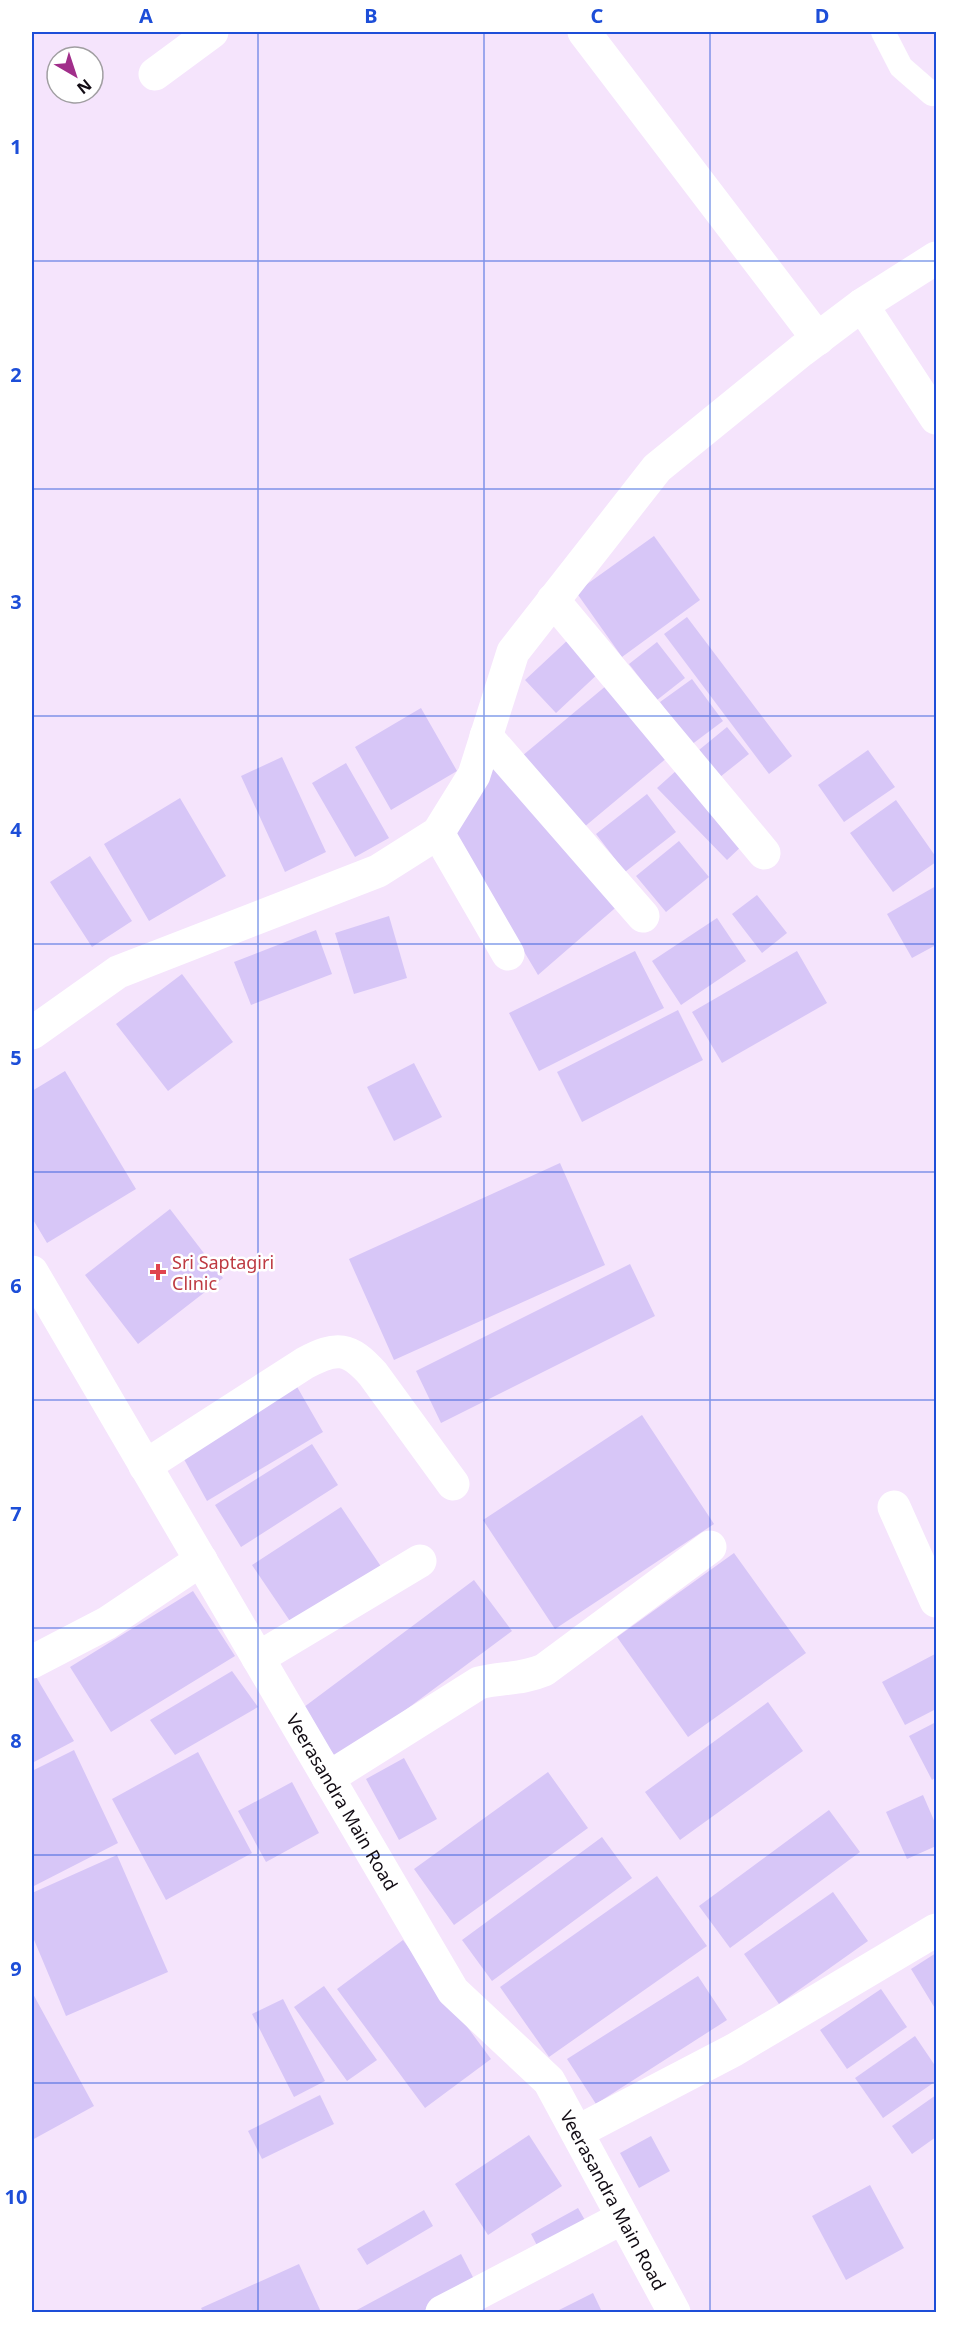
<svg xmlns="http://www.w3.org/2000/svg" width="968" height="2344" viewBox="0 0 968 2344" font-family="'Noto Sans',sans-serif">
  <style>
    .building { fill: #d7c6f7 }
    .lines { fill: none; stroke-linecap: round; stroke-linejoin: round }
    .lane { stroke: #fff; stroke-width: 24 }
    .street { stroke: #fff; stroke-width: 33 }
    .secondary { stroke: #fff; stroke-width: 33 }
    .grid { fill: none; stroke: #1d4ed8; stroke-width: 1.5; stroke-opacity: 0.55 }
    .health-dot { fill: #e0444e; stroke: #fff; stroke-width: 2 }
    .labels { text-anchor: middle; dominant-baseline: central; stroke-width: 5; stroke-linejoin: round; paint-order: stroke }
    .health-label { font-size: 18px; fill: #be3a42; stroke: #fff; text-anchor: start }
    .street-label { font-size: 18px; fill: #120c14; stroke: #fff }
    .neatline { fill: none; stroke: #1d4ed8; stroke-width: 2 }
    .grid-label { font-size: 20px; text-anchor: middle; font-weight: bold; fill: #1d4ed8 }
  </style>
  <rect width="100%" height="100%" fill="#f5e4fc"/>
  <path class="building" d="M 654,536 L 700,600 L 622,657 L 576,592 Z
    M 687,617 L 792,756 L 769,774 L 664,634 Z
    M 570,638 L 601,671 L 556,713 L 525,680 Z
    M 657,642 L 685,678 L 657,700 L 629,664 Z
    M 692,679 L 723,721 L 691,745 L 660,702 Z
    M 607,685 L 668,757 L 583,828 L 522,756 Z
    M 421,708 L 457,771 L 391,810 L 355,747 Z
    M 727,727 L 749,754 L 720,777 L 699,750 Z
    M 868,750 L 895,787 L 844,822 L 818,785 Z
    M 493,754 L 621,903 L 538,975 L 449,826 Z
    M 282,757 L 326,852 L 285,872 L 241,776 Z
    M 346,763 L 389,838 L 355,857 L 312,783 Z
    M 677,770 L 746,842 L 727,860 L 657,788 Z
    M 647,794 L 676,832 L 625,872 L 596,834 Z
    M 180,798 L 226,876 L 149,921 L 104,844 Z
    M 896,800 L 936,857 L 936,862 L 893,892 L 850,833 Z
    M 679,841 L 709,877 L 666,912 L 636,876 Z
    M 90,856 L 132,921 L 92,947 L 50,882 Z
    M 936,886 L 936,945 L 912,958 L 887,914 Z
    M 757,895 L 787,933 L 762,953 L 732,914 Z
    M 389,916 L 407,978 L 354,994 L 335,933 Z
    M 717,918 L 746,961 L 681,1005 L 652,961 Z
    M 316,930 L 332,974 L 251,1005 L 234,962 Z
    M 635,951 L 664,1008 L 539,1071 L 509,1013 Z
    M 797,951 L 827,1003 L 722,1063 L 692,1012 Z
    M 182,974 L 233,1042 L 168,1091 L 116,1024 Z
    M 678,1010 L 703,1060 L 582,1122 L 557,1072 Z
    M 414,1063 L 442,1117 L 394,1141 L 367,1087 Z
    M 65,1071 L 136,1189 L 47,1243 L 32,1218 L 32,1091 Z
    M 560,1163 L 605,1265 L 394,1360 L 349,1259 Z
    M 170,1209 L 223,1278 L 138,1344 L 85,1275 Z
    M 630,1264 L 655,1316 L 441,1423 L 416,1371 Z
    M 296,1385 L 323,1432 L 207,1501 L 180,1452 Z
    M 642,1415 L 714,1524 L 555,1629 L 483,1520 Z
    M 312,1444 L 338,1485 L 241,1547 L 215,1505 Z
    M 341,1507 L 384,1571 L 296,1630 L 252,1565 Z
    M 734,1553 L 806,1653 L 688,1737 L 617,1637 Z
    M 474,1580 L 512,1631 L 338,1760 L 300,1710 Z
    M 193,1591 L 235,1656 L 111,1732 L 70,1667 Z
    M 935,1654 L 936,1709 L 905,1725 L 882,1682 Z
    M 32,1670 L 74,1741 L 32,1763 Z
    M 232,1671 L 258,1707 L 175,1755 L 150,1720 Z
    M 768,1702 L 803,1751 L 680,1840 L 645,1792 Z
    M 936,1722 L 936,1777 L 932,1780 L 909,1736 Z
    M 74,1750 L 118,1843 L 32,1887 L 32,1771 Z
    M 198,1752 L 252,1853 L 166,1900 L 112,1799 Z
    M 404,1758 L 437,1819 L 399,1840 L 366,1779 Z
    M 548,1772 L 588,1828 L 454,1925 L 414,1869 Z
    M 292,1782 L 319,1833 L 266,1862 L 238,1811 Z
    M 923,1795 L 936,1825 L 936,1846 L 907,1859 L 886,1812 Z
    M 829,1810 L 860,1852 L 730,1948 L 699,1906 Z
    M 602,1837 L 632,1878 L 492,1981 L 462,1940 Z
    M 117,1855 L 168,1972 L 66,2016 L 32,1935 L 32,1893 Z
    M 657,1876 L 707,1946 L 549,2057 L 500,1987 Z
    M 833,1892 L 868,1941 L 779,2004 L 744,1954 Z
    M 403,1940 L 491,2059 L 425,2108 L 337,1989 Z
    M 936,1953 L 936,2010 L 911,1969 Z
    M 698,1976 L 727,2020 L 596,2104 L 567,2059 Z
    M 324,1986 L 377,2060 L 347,2081 L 294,2007 Z
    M 881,1989 L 907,2027 L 847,2069 L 820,2030 Z
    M 32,1992 L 94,2106 L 32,2140 Z
    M 283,1999 L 325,2081 L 294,2097 L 252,2014 Z
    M 915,2036 L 936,2067 L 936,2081 L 883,2118 L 855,2078 Z
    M 320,2095 L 334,2124 L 262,2159 L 248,2131 Z
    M 936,2095 L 936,2137 L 912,2154 L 892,2126 Z
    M 529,2135 L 562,2186 L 488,2235 L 455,2184 Z
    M 651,2136 L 670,2171 L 639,2188 L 620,2153 Z
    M 870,2185 L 904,2248 L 846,2280 L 812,2216 Z
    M 578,2208 L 590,2229 L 542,2255 L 531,2234 Z
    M 424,2210 L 433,2226 L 367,2265 L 357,2249 Z
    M 461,2254 L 476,2283 L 421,2312 L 356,2312 L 355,2311 Z
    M 299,2264 L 321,2312 L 203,2312 L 201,2308 Z
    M 593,2293 L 602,2312 L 555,2312 Z"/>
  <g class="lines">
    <path class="lane" d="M 883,32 L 901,67 L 932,94 L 936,92"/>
    <path class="street" d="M 584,32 L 818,339
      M 155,74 L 212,32
      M 862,305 L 936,418
      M 553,600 L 764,853
      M 486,736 L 643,916
      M 438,833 L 508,954
      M 145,1466 L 305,1363 C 337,1346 349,1347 373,1374 L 453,1484
      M 894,1507 L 936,1601
      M 258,1658 L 420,1561
      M 32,1662 L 107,1623 L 201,1560
      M 328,1778 L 479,1683 C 503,1677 520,1680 544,1670 L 710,1547
      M 577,2132 L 734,2050 L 936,1930
      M 442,2312 L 622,2218"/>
    <g class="secondary">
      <path d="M 32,1033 L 118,972 L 378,871 L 438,833 L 474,775 L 513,652 L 657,468 L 801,351 L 862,305 L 936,258"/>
      <path id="s1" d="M 32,1272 L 453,1991 L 549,2081 L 674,2312"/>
    </g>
  </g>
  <path class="grid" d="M 258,32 L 258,2312M 484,32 L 484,2312M 710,32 L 710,2312M 32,261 L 936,261M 32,489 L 936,489M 32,716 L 936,716M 32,944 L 936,944M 32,1172 L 936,1172M 32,1400 L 936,1400M 32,1628 L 936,1628M 32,1855 L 936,1855M 32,2083 L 936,2083"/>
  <path class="health-dot" d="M155 1263h6v6h6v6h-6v6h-6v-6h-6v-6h6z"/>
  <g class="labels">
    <g class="health-label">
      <text x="172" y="1262">Sri Saptagiri<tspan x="172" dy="21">Clinic</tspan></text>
    </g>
    <g class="street-label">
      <text stroke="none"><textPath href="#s1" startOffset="614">Veerasandra Main Road</textPath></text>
      <text stroke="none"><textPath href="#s1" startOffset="1100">Veerasandra Main Road</textPath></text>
    </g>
  </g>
  <rect width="968" height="2344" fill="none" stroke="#ffffff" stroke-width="66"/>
  <g transform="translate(75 75) rotate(141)"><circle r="28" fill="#ffffff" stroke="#a09ea1" stroke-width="1.5"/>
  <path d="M0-4.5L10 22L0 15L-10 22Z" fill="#a12e8a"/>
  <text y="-9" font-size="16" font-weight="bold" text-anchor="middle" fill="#120c14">N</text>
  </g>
  <rect x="33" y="33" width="902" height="2278" class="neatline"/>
  <g class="grid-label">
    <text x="146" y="23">A</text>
    <text x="371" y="23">B</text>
    <text x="597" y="23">C</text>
    <text x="822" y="23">D</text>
    <text x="16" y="154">1</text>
    <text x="16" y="382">2</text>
    <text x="16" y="609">3</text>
    <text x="16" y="837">4</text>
    <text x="16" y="1065">5</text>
    <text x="16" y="1293">6</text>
    <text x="16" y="1521">7</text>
    <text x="16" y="1748">8</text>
    <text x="16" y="1976">9</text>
    <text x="16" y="2204">10</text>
  </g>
</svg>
